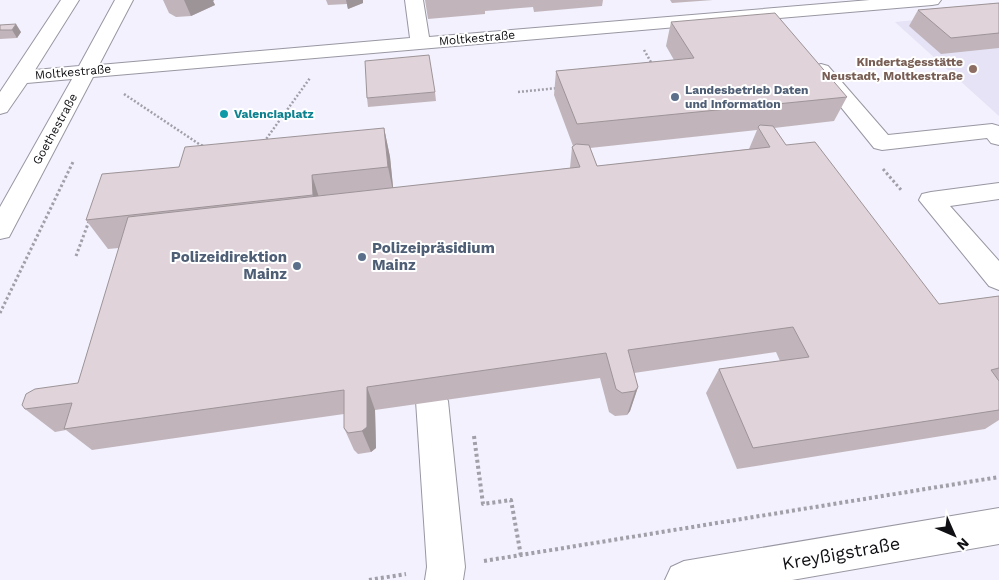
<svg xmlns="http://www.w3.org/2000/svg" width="999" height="580" viewBox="0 0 999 580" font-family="'Work Sans',sans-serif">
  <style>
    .built { fill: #e5e3f5 }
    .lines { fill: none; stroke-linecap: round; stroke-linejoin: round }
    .minor-casing { stroke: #9897a2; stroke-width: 2 }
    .path-far2 { stroke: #a1a0a9; stroke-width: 2.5; stroke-dasharray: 2 2; stroke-linecap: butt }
    .path-far1 { stroke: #a1a0a9; stroke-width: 3; stroke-dasharray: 2.5 2.5; stroke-linecap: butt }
    .path { stroke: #a1a0a9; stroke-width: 4; stroke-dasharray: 3 3; stroke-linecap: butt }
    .minor { fill: #fff; fill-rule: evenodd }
    .wall { fill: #c1b5bb; fill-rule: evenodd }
    .shaded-wall { fill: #9d9498 }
    .building { fill: #e0d3d9; stroke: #9d9498 }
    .education-dot { fill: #8d6e63; stroke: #fff; stroke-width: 2 }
    .service-dot { fill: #5c6f8a; stroke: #fff; stroke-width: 2 }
    .culture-dot { fill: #0f9aa8; stroke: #fff; stroke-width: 2 }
    .labels { text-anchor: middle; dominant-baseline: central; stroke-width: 4; stroke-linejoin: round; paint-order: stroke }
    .far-street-label { font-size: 12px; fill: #100f13; stroke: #fff }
    .far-education-label { font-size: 12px; font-weight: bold; fill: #785e54; stroke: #fff; text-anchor: end }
    .far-service-label { font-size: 12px; font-weight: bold; fill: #4e5e75; stroke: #fff; text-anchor: start }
    .far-culture-label { font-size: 12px; font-weight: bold; fill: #0d838f; stroke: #fff; text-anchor: start }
    .service-label { font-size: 15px; font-weight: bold; fill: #4e5e75; stroke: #fff; text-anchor: start }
    .near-street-label { font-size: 18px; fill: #100f13; stroke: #fff }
  </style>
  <rect width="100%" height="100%" fill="#f2f1fd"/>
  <path class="built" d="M 999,12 L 999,116 L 895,22 Z"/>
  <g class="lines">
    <defs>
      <path id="minor" d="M 61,0 L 79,0 L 35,70 L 79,66 L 115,0 L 133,0 L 99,65 L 410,38 L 405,0 L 423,0 L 429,37 L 870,0 L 941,0 L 938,4 L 932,5 L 93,77 L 9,237 L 0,239 L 0,207 L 72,79 L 27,83 L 7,112 L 0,114 L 0,92 Z
        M 821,64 L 828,66 L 888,135 L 992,124 L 999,126 L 999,145 L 991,143 L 987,138 L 882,150 L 874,148 L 811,70 L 814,66 Z
        M 999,183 L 999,199 L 950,206 L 999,261 L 999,290 L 989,286 L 919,200 L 922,194 L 931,192 Z
        M 432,387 L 443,391 L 448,401 L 465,567 L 463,580 L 425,580 L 427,567 L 416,401 L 421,391 Z
        M 999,508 L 999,544 L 792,580 L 665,580 L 671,567 L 684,561 Z"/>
    </defs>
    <use href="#minor" class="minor-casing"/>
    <path class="path-far2" d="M 644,50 L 652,64
      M 518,92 L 558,88
      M 124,94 L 202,146
      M 264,142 L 310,78"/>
    <path class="path-far1" d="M 201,145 L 204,147
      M 883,169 L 902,191
      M 76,256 L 89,221
      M 0,313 L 74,160"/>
    <path class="path" d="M 474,436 L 483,504 L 511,500 L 521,556
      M 484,561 L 999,477
      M 369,580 L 406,574"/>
    <use href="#minor" class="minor"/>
  </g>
  <path class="wall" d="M 163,0 L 214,0 L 213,1 L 215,5 L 191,16 L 176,17 L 169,13 Z
    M 326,0 L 363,0 L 363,3 L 348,9 L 347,4 L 328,5 Z
    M 425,0 L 603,0 L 602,6 L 534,12 L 533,7 L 485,11 L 485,14 L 428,19 Z
    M 670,0 L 713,0 L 672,3 Z
    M 999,3 L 999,48 L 941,54 L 909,26 L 918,10 Z
    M 671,22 L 847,97 L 834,121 L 774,128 L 786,145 L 939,304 L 999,296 L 999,420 L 985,429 L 737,469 L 706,393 L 719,369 L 780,361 L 776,352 L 634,373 L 638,387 L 630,411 L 627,415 L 615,416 L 609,412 L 600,378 L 375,410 L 376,448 L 371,452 L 358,454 L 354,450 L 344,428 L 344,414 L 92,450 L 66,430 L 55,432 L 25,409 L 78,383 L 119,248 L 108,249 L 86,220 L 179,167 L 384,128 L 390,157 L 393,188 L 570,168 L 572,147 L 573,146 L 554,95 L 556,71 L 674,60 L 666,46 ZM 757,130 L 749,149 L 597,166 L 590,148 Z
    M 0,25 L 21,32 L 17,38 L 0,39 Z
    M 435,92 L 436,101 L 368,107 L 367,98 Z"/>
  <path class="shaded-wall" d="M 184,0 L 214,0 L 213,1 L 215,5 L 191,16 Z
    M 346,0 L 363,0 L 363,3 L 348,9 Z
    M 16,24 L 21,32 L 17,38 L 12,30 Z
    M 384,128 L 390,157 L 394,196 L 388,167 Z
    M 312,175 L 321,204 L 322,224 L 313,195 Z
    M 367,387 L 375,410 L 376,448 L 371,452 L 362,431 Z
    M 638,387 L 630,411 L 627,415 L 635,391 Z"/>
  <path class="building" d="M 999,3 L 999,33 L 951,38 L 918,10 Z
    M 775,13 L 847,97 L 577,124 L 556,71 L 694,58 L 671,22 Z
    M 16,24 L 12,30 L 0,30 L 0,25 Z
    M 429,55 L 435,92 L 367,98 L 365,61 Z
    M 760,125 L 773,126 L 786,145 L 815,142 L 939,304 L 999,296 L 999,368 L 991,370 L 999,381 L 999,410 L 753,448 L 719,369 L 809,357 L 793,327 L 628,350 L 638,387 L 635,391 L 622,393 L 616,389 L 606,353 L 367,387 L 367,427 L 362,431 L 348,433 L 344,428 L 344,390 L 64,429 L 72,403 L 25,409 L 22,405 L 26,394 L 35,389 L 78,383 L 128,217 L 580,167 L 572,147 L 576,144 L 589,145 L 597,166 L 770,147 L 758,127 Z
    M 384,128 L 388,167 L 312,175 L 313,195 L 86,220 L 102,174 L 179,167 L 185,147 Z"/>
  <circle class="education-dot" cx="973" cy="69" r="5"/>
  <g class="service-dot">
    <circle cx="675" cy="97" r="5"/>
    <circle cx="362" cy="257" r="5"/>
    <circle cx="297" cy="266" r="5"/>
  </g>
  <circle class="culture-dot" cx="224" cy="114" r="5"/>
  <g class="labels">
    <g class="far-street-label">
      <text transform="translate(477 38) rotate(-5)">Moltkestraße</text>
      <text transform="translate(73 72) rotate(-5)">Moltkestraße</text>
      <text transform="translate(55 129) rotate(-61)">Goethestraße</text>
    </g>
    <g class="far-education-label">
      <text x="963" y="62">Kindertagesstätte<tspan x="963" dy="14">Neustadt, Moltkestraße</tspan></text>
    </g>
    <g class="far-service-label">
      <text x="685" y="90">Landesbetrieb Daten<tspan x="685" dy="14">und Information</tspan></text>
    </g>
    <g class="far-culture-label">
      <text x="234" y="114">Valenciaplatz</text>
    </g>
    <g class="service-label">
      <text x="372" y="248">Polizeipräsidium<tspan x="372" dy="17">Mainz</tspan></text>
      <text x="287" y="257" text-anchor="end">Polizeidirektion<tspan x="287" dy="17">Mainz</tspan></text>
    </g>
    <g class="near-street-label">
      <text transform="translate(841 553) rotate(-10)">Kreyßigstraße</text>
    </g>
  </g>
  <g transform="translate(954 535) rotate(135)" stroke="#ffffff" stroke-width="4" paint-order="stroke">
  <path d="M0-4L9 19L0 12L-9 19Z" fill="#100f13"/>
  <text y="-8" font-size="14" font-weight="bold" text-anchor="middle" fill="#100f13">N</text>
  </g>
</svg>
